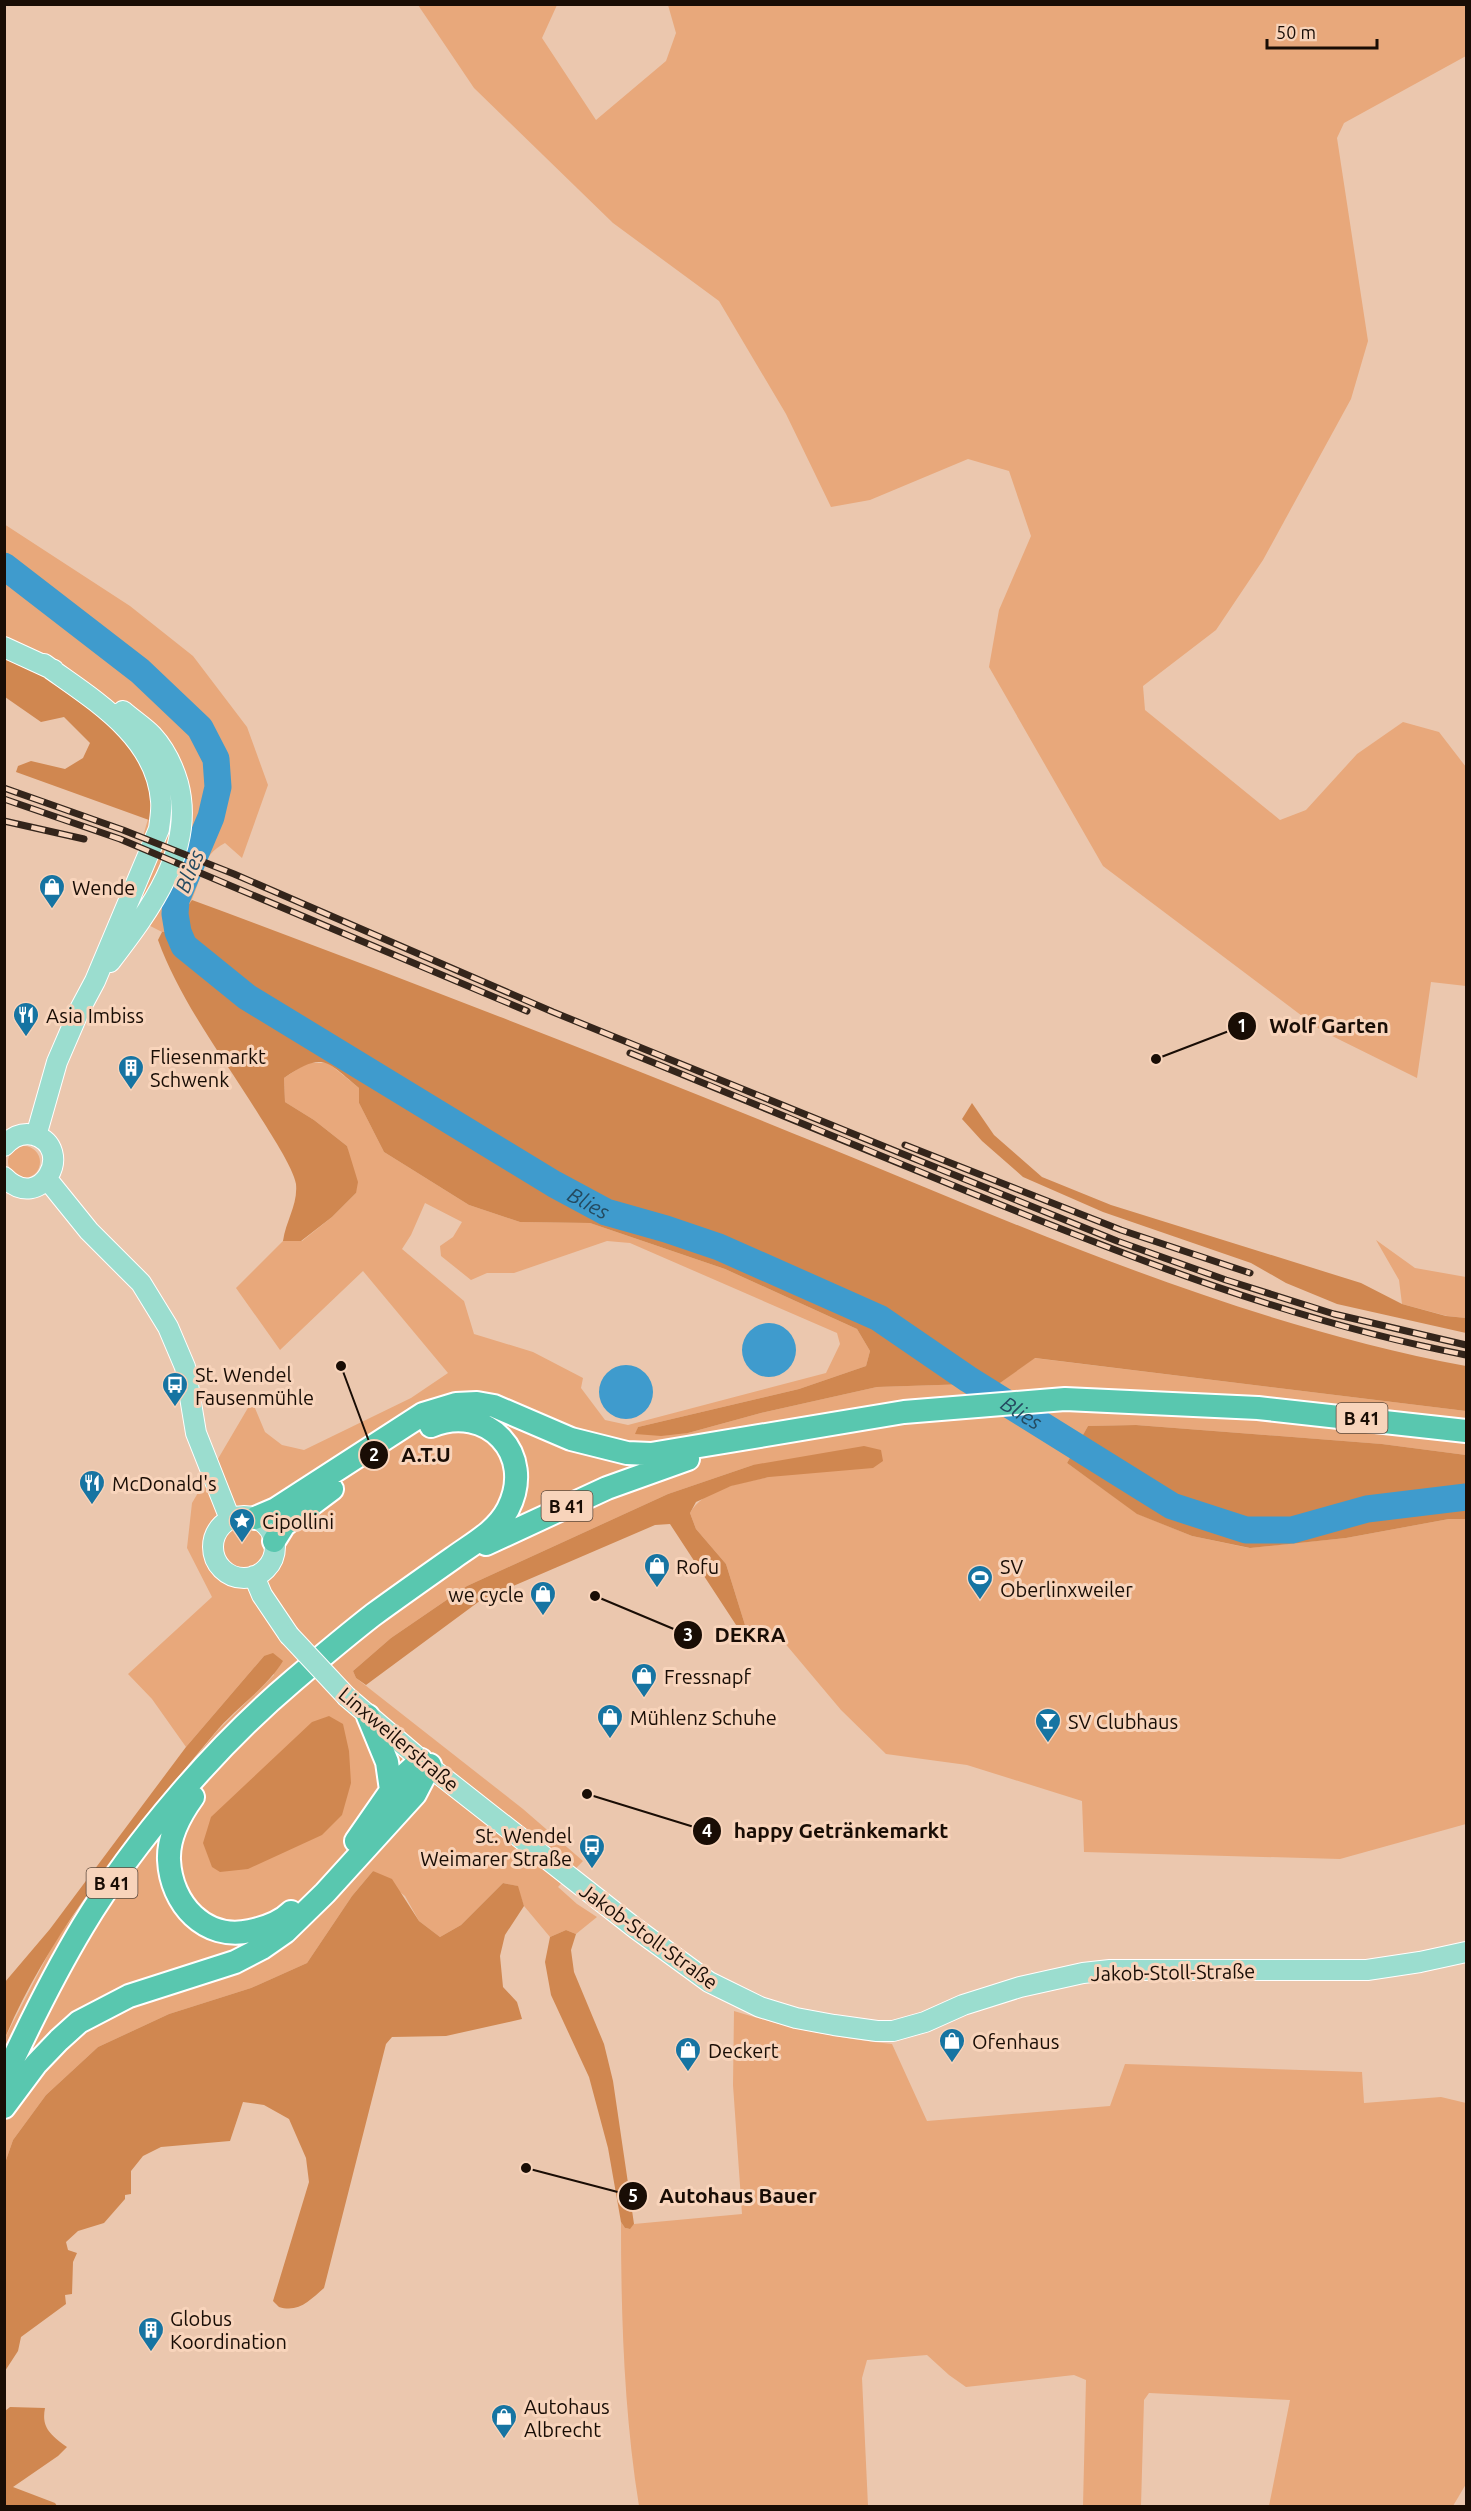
<svg xmlns="http://www.w3.org/2000/svg" width="1471" height="2511" viewBox="0 0 1471 2511" font-family="Ubuntu,sans-serif">
  <style>
    .green { fill: #e8a87b; fill-rule: evenodd }
    .forest { fill: #d08750 }
    .water { fill: #3f9bcd }
    .lines { fill: none; stroke-linecap: round; stroke-linejoin: round }
    .river { stroke: #3f9bcd; stroke-width: 27 }
    .major-casing { stroke: #fff; stroke-width: 22 }
    .highway-casing { stroke: #fff; stroke-width: 26 }
    .major { stroke: #9bddcf; stroke-width: 20 }
    .highway { stroke: #59c7af; stroke-width: 22 }
    .rail-casing { stroke: #34251b; stroke-width: 7 }
    .rail { stroke: #f8d4bb; stroke-width: 4.5; stroke-dasharray: 14; stroke-linecap: butt }
    .major-bridge-casing { stroke: #fff; stroke-width: 22; stroke-linecap: butt }
    .major-bridge { stroke: #9bddcf; stroke-width: 20 }
    .labels { text-anchor: middle; dominant-baseline: central; stroke-width: 6; stroke-linejoin: round; paint-order: stroke }
    .shield { fill: #f8d4bb; stroke: #5c493c; stroke-width: 1.5 }
    .shield-label { font-size: 18px; font-weight: bold; fill: #190d05 }
    .poi-label { font-size: 20px; fill: #190d05; stroke: #f8d4bb; text-anchor: start }
    .street-label { font-size: 20px; fill: #190d05; stroke: #f8d4bb }
    .water-label { font-size: 21px; font-style: italic; fill: #244a60; stroke: #f8d4bb }
    .leader { fill: none; stroke: #190d05; stroke-width: 2 }
    .callout-dot { fill: #190d05; stroke: #f8d4bb; stroke-width: 2 }
    .mark-label { font-size: 18px; text-anchor: middle; font-weight: bold; fill: #fff }
    .callout-label { font-size: 21px; text-anchor: middle; font-weight: bold; fill: #190d05; stroke: #f8d4bb; stroke-width: 6; stroke-linejoin: round; paint-order: stroke }
  </style>
  <rect width="100%" height="100%" fill="#ebc7ae"/>
  <path class="green" d="M 418,5 L 557,5 L 542,38 L 596,120 L 666,61 L 676,33 L 668,5 L 1466,5 L 1466,56 L 1344,123 L 1337,138 L 1368,341 L 1351,399 L 1263,560 L 1216,630 L 1143,686 L 1145,710 L 1280,820 L 1306,810 L 1357,754 L 1403,722 L 1439,732 L 1466,767 L 1466,986 L 1431,982 L 1417,1078 L 1322,1031 L 1103,866 L 989,667 L 999,610 L 1031,536 L 1009,471 L 968,459 L 870,500 L 831,507 L 786,414 L 719,301 L 613,223 L 474,88 Z
    M 4,524 L 130,606 L 193,656 L 247,727 L 268,785 L 242,858 L 225,843 C 200,856 203,876 192,899 C 187,910 177,921 170,931 L 162,932 L 117,909 L 130,881 L 155,795 L 5,658 Z
    M 307,1063 L 328,1063 L 359,1088 L 359,1103 L 384,1152 L 469,1205 L 520,1222 L 590,1223 L 725,1269 L 857,1329 L 870,1351 L 866,1366 L 799,1389 L 638,1427 L 636,1434 L 688,1433 L 761,1413 L 877,1387 L 1000,1383 L 1034,1358 L 1466,1411 L 1466,1455 L 1382,1444 L 1136,1425 L 1088,1426 L 1067,1463 L 1138,1514 L 1192,1536 L 1249,1548 L 1346,1538 L 1449,1519 L 1466,1519 L 1466,1824 L 1340,1859 L 1084,1852 L 1082,1801 L 967,1765 L 886,1754 L 841,1710 L 778,1635 L 745,1625 L 726,1564 L 696,1529 L 690,1513 C 704,1488 743,1483 769,1477 L 753,1465 L 668,1494 L 467,1586 L 391,1638 L 353,1671 L 356,1678 L 523,1809 L 583,1861 L 558,1887 L 577,1904 L 597,1917 L 576,1934 L 566,1930 L 550,1937 L 524,1906 L 517,1886 L 503,1883 L 461,1925 L 440,1937 L 419,1921 L 405,1896 L 373,1871 L 352,1896 L 307,1963 L 251,1988 L 169,2014 L 98,2047 L 46,2095 L 13,2140 L 5,2163 L 5,2038 L 55,1941 L 120,1852 L 216,1732 L 274,1675 L 264,1656 L 186,1747 L 152,1699 L 128,1674 L 212,1597 L 187,1548 L 192,1503 L 252,1401 L 265,1432 L 282,1445 L 304,1450 L 411,1398 L 448,1373 L 363,1271 L 280,1350 L 236,1288 L 283,1241 L 302,1241 L 332,1217 L 356,1193 L 347,1146 L 314,1120 L 285,1102 L 284,1078 ZM 425,1203 L 462,1222 L 453,1237 L 440,1246 L 441,1256 L 471,1280 L 487,1273 L 514,1273 L 607,1241 L 630,1243 L 837,1333 L 840,1344 L 826,1373 L 628,1425 L 605,1420 L 581,1388 L 583,1378 L 533,1352 L 474,1334 L 464,1301 L 402,1249 L 411,1235 ZM 351,1783 L 212,1817 L 243,1788 Z
    M8 1162a16 16 0 1 1 32 0a16 16 0 1 1-32 0Z
    M 1376,1240 L 1415,1268 L 1466,1277 L 1466,1318 L 1447,1316 L 1402,1304 L 1399,1280 Z
    M 734,2011 C 787,2027 837,2039 892,2044 L 927,2121 L 1110,2106 L 1125,2064 L 1362,2072 L 1364,2103 L 1441,2097 L 1466,2103 L 1466,2484 L 1453,2506 L 1269,2506 L 1290,2400 L 1149,2393 L 1144,2400 L 1141,2506 L 1083,2506 L 1086,2380 L 1074,2375 L 966,2387 L 949,2375 L 927,2355 L 867,2360 L 862,2378 L 868,2506 L 639,2506 C 624,2412 621,2317 621,2222 L 625,2228 L 629,2229 L 634,2224 L 742,2214 L 733,2085 Z"/>
  <path class="forest" d="M 4,658 L 35,671 L 103,719 L 131,749 L 147,771 L 155,795 L 149,820 L 16,772 L 18,766 L 31,761 L 65,769 L 83,758 L 90,743 L 64,717 L 41,722 L 5,697 Z
    M 192,900 C 403,978 613,1060 822,1145 C 1032,1231 1242,1324 1466,1366 L 1466,1411 L 1035,1358 L 1000,1383 L 877,1387 L 761,1413 L 688,1433 L 661,1436 L 635,1434 L 638,1427 L 799,1389 L 866,1366 L 870,1351 L 857,1329 L 725,1269 L 590,1223 L 520,1222 L 469,1205 L 384,1152 L 359,1103 L 359,1088 C 326,1061 324,1051 284,1078 L 285,1102 L 314,1120 L 347,1146 L 358,1182 L 356,1193 L 332,1217 L 301,1241 L 283,1241 C 286,1220 298,1205 296,1184 C 293,1167 269,1131 259,1115 C 225,1060 180,1001 158,940 L 162,932 L 170,931 Z
    M 972,1103 L 994,1135 L 1042,1177 L 1111,1205 L 1361,1283 L 1402,1304 L 1446,1316 L 1466,1318 L 1466,1333 L 1337,1304 L 1286,1283 L 1251,1263 L 1103,1212 L 1023,1177 L 982,1141 L 962,1119 Z
    M 1136,1425 L 1382,1444 L 1466,1455 L 1466,1519 L 1449,1519 L 1346,1538 L 1250,1548 L 1192,1536 L 1137,1514 L 1067,1463 L 1088,1426 Z
    M 864,1446 L 881,1450 L 883,1461 L 873,1468 L 769,1477 L 731,1486 L 696,1502 L 690,1513 L 696,1529 L 726,1564 L 745,1625 L 740,1631 L 670,1524 L 655,1525 L 481,1600 L 366,1685 L 356,1678 L 353,1671 L 391,1638 L 467,1586 L 668,1494 L 753,1465 Z
    M 273,1653 L 283,1661 C 265,1690 235,1708 214,1734 C 138,1825 51,1929 5,2038 L 5,1982 L 50,1929 L 186,1747 L 264,1656 Z
    M 329,1716 L 343,1724 L 349,1751 L 351,1783 L 342,1815 L 322,1835 L 248,1869 L 220,1872 L 212,1867 L 203,1843 L 211,1817 L 312,1722 Z
    M 373,1871 L 392,1879 L 419,1921 L 440,1937 L 461,1925 L 503,1883 L 518,1886 L 524,1906 L 505,1935 L 500,1956 L 503,1987 L 517,2002 L 522,2019 L 446,2036 L 392,2037 L 386,2044 L 324,2288 C 310,2300 299,2313 279,2307 L 273,2301 L 309,2182 L 306,2158 L 289,2119 L 264,2105 L 243,2102 L 230,2141 L 161,2147 L 143,2156 L 131,2171 L 131,2194 L 125,2195 L 125,2199 L 104,2223 L 78,2231 L 66,2242 L 68,2250 L 77,2253 L 73,2262 L 72,2294 L 65,2295 L 66,2304 L 21,2337 L 18,2351 L 5,2371 L 5,2163 L 13,2140 L 46,2095 L 98,2047 L 169,2014 L 251,1988 L 307,1963 L 352,1896 Z
    M 566,1930 L 576,1934 L 571,1950 L 574,1972 L 604,2044 L 613,2081 L 634,2224 L 630,2229 L 625,2228 L 621,2222 L 608,2148 L 589,2077 L 551,1995 L 545,1962 L 550,1937 Z
    M 10,2407 L 45,2408 C 41,2428 51,2435 67,2447 L 58,2456 L 13,2487 L 55,2503 L 57,2506 L 5,2506 L 5,2411 Z"/>
  <path class="water" d="M742 1350a27 27 0 1 1 54 0a27 27 0 1 1-54 0Z
    M599 1392a27 27 0 1 1 54 0a27 27 0 1 1-54 0Z"/>
  <g class="lines">
    <path class="river" id="s1" d="M 4,566 L 140,671 L 200,728 L 216,759 L 218,787 L 211,817 L 176,900 L 175,914 L 178,932 L 184,946 L 247,997 L 554,1184 L 606,1212 L 666,1229 L 719,1247 L 879,1318 L 968,1379 L 1172,1506 L 1246,1530 L 1292,1530 L 1367,1509 L 1466,1497"/>
    <defs>
      <path id="major" d="M 4,647 L 54,670
        M 110,962 C 149,911 196,850 178,783 C 173,766 164,748 152,735 C 143,726 132,719 123,711
        M 36,1136 L 57,1062 L 79,1011 L 95,981 L 159,829 C 160,820 162,810 161,801 C 156,735 92,699 44,664
        M 4,1146 C 12,1137 22,1132 34,1135 C 76,1148 41,1215 4,1177
        M 47,1179 L 89,1231 L 141,1283 L 168,1327 L 185,1367 L 196,1433 L 230,1519
        M213 1547a31 31 0 1 1 62 0a31 31 0 1 1-62 0Z
        M 254,1576 L 262,1595 L 289,1635
        M 347,1697 L 421,1760 L 635,1928 L 709,1982 L 760,2007 L 796,2018 L 834,2025 L 877,2031 L 893,2031 L 925,2022 L 963,2005 L 1020,1987 L 1083,1973 L 1110,1970 L 1367,1970 L 1420,1962 L 1466,1952"/>
      <path id="highway" d="M 255,1518 L 276,1509 L 423,1414 L 456,1404 L 477,1403 L 494,1406 L 571,1439 L 627,1453 L 651,1454 L 904,1412 L 1065,1399 L 1258,1408 L 1466,1431
        M 274,1541 L 284,1525 L 332,1489
        M 486,1544 L 607,1488 L 688,1459
        M 368,1716 L 387,1762 L 391,1790
        M 193,1797 C 180,1815 168,1837 169,1860 C 171,1904 205,1941 250,1931 C 264,1928 281,1922 291,1912
        M 356,1841 L 397,1782 L 421,1760
        M 4,2079 C 28,2027 53,1976 83,1926 C 135,1840 217,1745 294,1680 C 320,1658 346,1636 373,1615 C 399,1596 426,1577 453,1558 C 472,1544 496,1532 508,1509 C 536,1454 487,1403 431,1426
        M 4,2107 L 36,2064 L 59,2040 L 79,2022 L 129,1996 L 235,1962 L 262,1948 L 285,1932 L 325,1893 L 415,1794 L 430,1765"/>
    </defs>
    <use href="#major" class="major-casing"/>
    <use href="#highway" class="highway-casing"/>
    <use href="#major" class="major"/>
    <use href="#highway" class="highway"/>
    <defs>
      <path id="rail" d="M 4,788 L 123,830 L 234,874 L 553,1012 L 1117,1241 L 1226,1280 L 1334,1314 L 1466,1345
        M 4,799 L 120,839 L 527,1011
        M 4,821 L 84,839
        M 630,1053 C 743,1099 856,1145 969,1192 C 1131,1258 1294,1322 1466,1355
        M 905,1145 L 1121,1230 L 1250,1273"/>
    </defs>
    <use href="#rail" class="rail-casing"/>
    <use href="#rail" class="rail"/>
    <defs>
      <path id="major-bridge" d="M 289,1635 L 347,1697"/>
    </defs>
    <use href="#major-bridge" class="major-bridge-casing"/>
    <use href="#major-bridge" class="major-bridge"/>
  </g>
  <defs>
    <symbol id="shop-pin" viewBox="-11 -11 22 30"><path d="M0 17L-7.5 6A9.5 9.5 0 1 1 7.5 6Z" fill="#1674a2" stroke="#f8d4bb"/><path d="M-5-2.5h2.3a2.7 3.5 0 0 1 5.4 0H5L5.5 6h-11ZM-1.5-2.5h3a1.5 2.3 0 0 0-3 0Z" fill="#fff"/></symbol>
    <symbol id="restaurant-pin" viewBox="-11 -11 22 30"><path d="M0 17L-7.5 6A9.5 9.5 0 1 1 7.5 6Z" fill="#1674a2" stroke="#f8d4bb"/><path d="M-5-6h1v4h1v-4h1v4h1v-4h1v5L-1.5 .5V6h-2V.5L-5-1ZM5-6V6H3V1.5H1.5Q1.5-4 5-6Z" fill="#fff"/></symbol>
    <symbol id="building-pin" viewBox="-11 -11 22 30"><path d="M0 17L-7.5 6A9.5 9.5 0 1 1 7.5 6Z" fill="#1674a2" stroke="#f8d4bb"/><path d="M-4-6H4V6H1V3H-1V6H-4ZM-2.5-4.3h1.7v1.8h-1.7ZM.8-4.3h1.7v1.8H.8ZM-2.5-1h1.7V.8h-1.7ZM.8-1h1.7V.8H.8Z" fill="#fff"/></symbol>
    <symbol id="bus-pin" viewBox="-11 -11 22 30"><path d="M0 17L-7.5 6A9.5 9.5 0 1 1 7.5 6Z" fill="#1674a2" stroke="#f8d4bb"/><path d="M-5-6H5V4H4V6H2V4H-2V6H-4V4H-5ZM-3.5-4V0h7V-4ZM-3.5 1.2v1.5H-2V1.2ZM2 1.2v1.5H3.5V1.2Z" fill="#fff"/></symbol>
    <symbol id="sight-pin" viewBox="-11 -11 22 30"><path d="M0 17L-7.5 6A9.5 9.5 0 1 1 7.5 6Z" fill="#1674a2" stroke="#f8d4bb"/><path d="M0-6L1.8-2.2L6-1.7L2.9 1.2L3.7 5.4L0 3.3L-3.7 5.4L-2.9 1.2L-6-1.7L-1.8-2.2Z" fill="#fff"/></symbol>
    <symbol id="stadium-pin" viewBox="-11 -11 22 30"><path d="M0 17L-7.5 6A9.5 9.5 0 1 1 7.5 6Z" fill="#1674a2" stroke="#f8d4bb"/><path d="M0-5a6.5 5 0 1 0 0 10a6.5 5 0 1 0 0-10ZM-3.5-1.8h7v3.6h-7Z" fill="#fff"/></symbol>
    <symbol id="bar-pin" viewBox="-11 -11 22 30"><path d="M0 17L-7.5 6A9.5 9.5 0 1 1 7.5 6Z" fill="#1674a2" stroke="#f8d4bb"/><path d="M-6-5H6L.8 .8V4.5H3.5V6h-7V4.5H-.8V.8Z" fill="#fff"/></symbol>
  </defs>
  <g fill-rule="evenodd">
    <use href="#shop-pin" x="37" y="872" width="30" height="40"/>
    <use href="#restaurant-pin" x="11" y="1000" width="30" height="40"/>
    <use href="#building-pin" x="116" y="1053" width="30" height="40"/>
    <use href="#bus-pin" x="160" y="1370" width="30" height="40"/>
    <use href="#restaurant-pin" x="77" y="1468" width="30" height="40"/>
    <use href="#sight-pin" x="227" y="1506" width="30" height="40"/>
    <use href="#shop-pin" x="642" y="1551" width="30" height="40"/>
    <use href="#stadium-pin" x="965" y="1563" width="30" height="40"/>
    <use href="#shop-pin" x="528" y="1579" width="30" height="40"/>
    <use href="#shop-pin" x="629" y="1661" width="30" height="40"/>
    <use href="#shop-pin" x="595" y="1702" width="30" height="40"/>
    <use href="#bar-pin" x="1033" y="1706" width="30" height="40"/>
    <use href="#bus-pin" x="577" y="1832" width="30" height="40"/>
    <use href="#shop-pin" x="937" y="2026" width="30" height="40"/>
    <use href="#shop-pin" x="673" y="2035" width="30" height="40"/>
    <use href="#building-pin" x="136" y="2315" width="30" height="40"/>
    <use href="#shop-pin" x="489" y="2402" width="30" height="40"/>
  </g>
  <g class="labels">
    <g class="shield">
      <rect x="1336.5" y="1403" width="51" height="30" rx="4.5"/>
      <rect x="541.5" y="1491" width="51" height="30" rx="4.5"/>
      <rect x="86.5" y="1868" width="51" height="30" rx="4.5"/>
    </g>
    <g class="shield-label">
      <text x="1362" y="1418">B 41</text>
      <text x="567" y="1506">B 41</text>
      <text x="112" y="1883">B 41</text>
    </g>
    <g class="poi-label">
      <text x="72" y="887">Wende</text>
      <text x="46" y="1015">Asia Imbiss</text>
      <text x="150" y="1056">Fliesenmarkt<tspan x="150" dy="23">Schwenk</tspan></text>
      <text x="195" y="1374">St. Wendel<tspan x="195" dy="23">Fausenmühle</tspan></text>
      <text x="112" y="1483">McDonald's</text>
      <text x="262" y="1521">Cipollini</text>
      <text x="676" y="1566">Rofu</text>
      <text x="1000" y="1566">SV<tspan x="1000" dy="23">Oberlinxweiler</tspan></text>
      <text x="524" y="1594" text-anchor="end">we cycle</text>
      <text x="664" y="1676">Fressnapf</text>
      <text x="630" y="1717">Mühlenz Schuhe</text>
      <text x="1068" y="1721">SV Clubhaus</text>
      <text x="572" y="1835" text-anchor="end">St. Wendel<tspan x="572" dy="23">Weimarer Straße</tspan></text>
      <text x="972" y="2041">Ofenhaus</text>
      <text x="708" y="2050">Deckert</text>
      <text x="170" y="2318">Globus<tspan x="170" dy="23">Koordination</tspan></text>
      <text x="524" y="2406">Autohaus<tspan x="524" dy="23">Albrecht</tspan></text>
    </g>
    <g class="street-label">
      <text transform="translate(399 1739) rotate(40)">Linxweilerstraße</text>
      <text transform="translate(649 1936) rotate(36)">Jakob-Stoll-Straße</text>
      <text transform="translate(1173 1972) rotate(-1)">Jakob-Stoll-Straße</text>
    </g>
    <g class="water-label">
      <text transform="translate(189 871) rotate(-68)">Blies</text>
      <text stroke="none"><textPath href="#s1" startOffset="966">Blies</textPath></text>
      <text stroke="none"><textPath href="#s1" startOffset="1450">Blies</textPath></text>
    </g>
  </g>
  <path class="leader" d="M1156 1059L1242 1026M341 1366L374 1455M595 1596L688 1635M587 1794L707 1831M526 2168L633 2196"/>
  <g class="callout-dot">
    <circle cx="1156" cy="1059" r="6"/>
    <circle cx="341" cy="1366" r="6"/>
    <circle cx="595" cy="1596" r="6"/>
    <circle cx="587" cy="1794" r="6"/>
    <circle cx="526" cy="2168" r="6"/>
    <circle cx="1242" cy="1026" r="15"/>
    <circle cx="374" cy="1455" r="15"/>
    <circle cx="688" cy="1635" r="15"/>
    <circle cx="707" cy="1831" r="15"/>
    <circle cx="633" cy="2196" r="15"/>
  </g>
  <g class="mark-label">
    <text x="1242" y="1032">1</text>
    <text x="374" y="1461">2</text>
    <text x="688" y="1641">3</text>
    <text x="707" y="1837">4</text>
    <text x="633" y="2202">5</text>
  </g>
  <g class="callout-label">
    <text x="1329" y="1033">Wolf Garten</text>
    <text x="426" y="1462">A.T.U</text>
    <text x="750" y="1642">DEKRA</text>
    <text x="841" y="1838">happy Getränkemarkt</text>
    <text x="738" y="2203">Autohaus Bauer</text>
  </g>
  <rect width="1471" height="2511" fill="none" stroke="#190d05" stroke-width="12"/>
  <path d="M1267 39v9h110v-9" fill="none" stroke="#190d05" stroke-width="3"/>
  <text x="1276" y="39" font-size="18" fill="#190d05" stroke="#f8d4bb" stroke-width="4.5" paint-order="stroke">50 m</text>
</svg>
